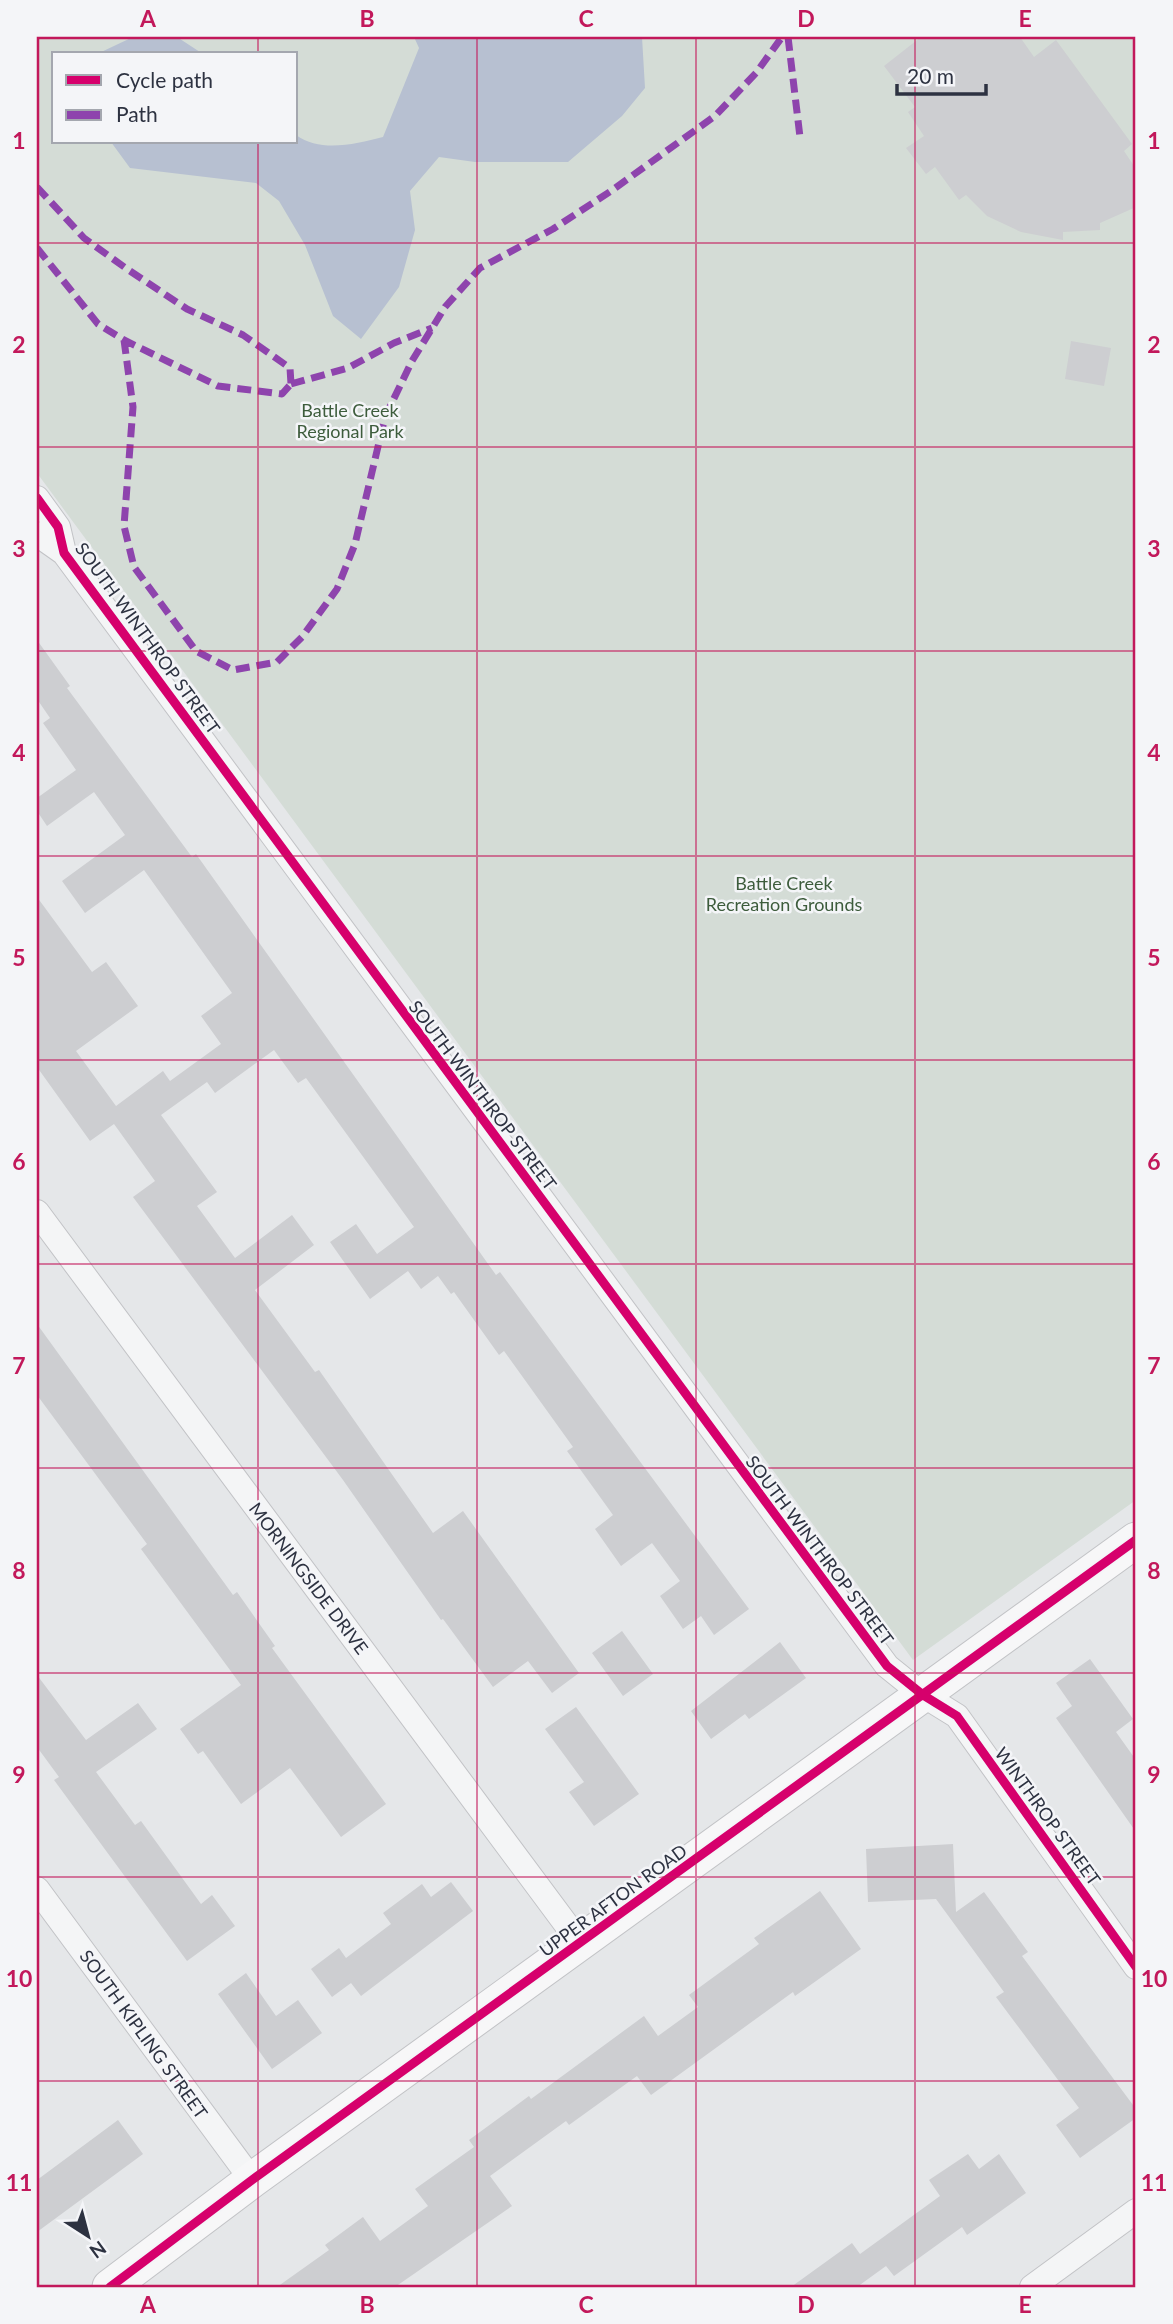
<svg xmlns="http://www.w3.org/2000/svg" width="1173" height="2324" viewBox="0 0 1173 2324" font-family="Lato,sans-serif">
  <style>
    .green { fill: #d4dcd6; fill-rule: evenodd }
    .water { fill: #b7c0d1 }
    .building { fill: #cdced1 }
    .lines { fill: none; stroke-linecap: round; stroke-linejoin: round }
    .street-casing { stroke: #c2c3c6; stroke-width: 26 }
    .secondary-casing { stroke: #c2c3c6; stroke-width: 37 }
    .street { stroke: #f4f5f6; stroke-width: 24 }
    .secondary { stroke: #f7f7f8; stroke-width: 35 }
    .quiet { stroke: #8e44ad; stroke-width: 7; stroke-dasharray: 14 7; stroke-linecap: butt }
    .cycleway-casing { stroke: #f4f5f8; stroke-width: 13 }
    .cycleway { stroke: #d6006c; stroke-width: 9 }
    .grid { fill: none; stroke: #c2185b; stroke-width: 2; stroke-opacity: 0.55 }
    .labels { text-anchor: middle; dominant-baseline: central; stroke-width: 5; stroke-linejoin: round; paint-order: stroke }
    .park-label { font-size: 18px; fill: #3d5c3c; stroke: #f4f5f8 }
    .street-label { font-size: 18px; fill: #2d3241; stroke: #f4f5f8 }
    .neatline { fill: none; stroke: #c2185b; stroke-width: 2.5 }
    .grid-label { font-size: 23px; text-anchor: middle; font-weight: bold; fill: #c2185b }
  </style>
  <rect width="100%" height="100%" fill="#e5e7e9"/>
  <path class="green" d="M 37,37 L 1136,37 L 1136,1500 L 913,1660 L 37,473 ZM 54,54 L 296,54 L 296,142 L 54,142 Z"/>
  <path class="water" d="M 133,37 L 177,37 L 203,54 L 97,54 Z
    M 414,37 L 642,37 L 645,88 L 622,116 L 568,162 L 475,162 L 439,157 L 410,191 L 415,230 L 399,287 L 361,339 L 333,316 L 305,245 L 279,201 L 256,183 L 130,168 L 111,142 L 296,142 L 296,135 C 321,153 355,144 383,137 L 419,48 Z"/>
  <path class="building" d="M 921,37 L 1020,37 L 1034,57 L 1056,40 L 1132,144 L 1124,151 L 1136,169 L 1136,207 L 1100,223 L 1100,230 L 1063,232 L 1063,240 L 1021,232 L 987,216 L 966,195 L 959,200 L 935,167 L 926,174 L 906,148 L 924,136 L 908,112 L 915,107 L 884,66 Z
    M 1071,341 L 1111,348 L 1104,386 L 1065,379 Z
    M 37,640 L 70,686 L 67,688 L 192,857 L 196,854 L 496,1275 L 500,1272 L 749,1609 L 714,1635 L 701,1616 L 683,1629 L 660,1596 L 680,1581 L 652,1543 L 621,1566 L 595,1529 L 613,1515 L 567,1451 L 573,1447 L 504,1351 L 499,1355 L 454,1292 L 451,1294 L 438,1276 L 421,1289 L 408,1271 L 370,1299 L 330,1242 L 356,1224 L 377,1254 L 414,1227 L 306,1078 L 298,1083 L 274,1050 L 215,1093 L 207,1082 L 161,1115 L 217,1192 L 197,1206 L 235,1258 L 292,1215 L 314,1245 L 255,1290 L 315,1372 L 319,1370 L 433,1533 L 463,1511 L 579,1673 L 552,1693 L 528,1661 L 493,1687 L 443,1619 L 441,1620 L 343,1480 L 133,1197 L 155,1181 L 114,1124 L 90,1141 L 37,1067 L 37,897 L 92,972 L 106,962 L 138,1006 L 76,1051 L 116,1106 L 163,1071 L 170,1081 L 221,1044 L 201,1016 L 232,993 L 144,870 L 85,913 L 62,881 L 125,835 L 94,792 L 47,826 L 37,811 L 37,798 L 76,770 L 43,723 L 50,718 L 37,699 Z
    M 37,1324 L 233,1595 L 237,1592 L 275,1646 L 272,1648 L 386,1804 L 341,1837 L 290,1768 L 241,1804 L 203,1751 L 198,1754 L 180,1729 L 241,1685 L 141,1549 L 147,1544 L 37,1395 Z
    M 622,1631 L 653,1674 L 623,1696 L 592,1653 Z
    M 780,1642 L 806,1678 L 749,1719 L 745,1714 L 711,1739 L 691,1711 Z
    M 1090,1659 L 1133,1719 L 1116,1732 L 1136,1760 L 1136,1832 L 1056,1718 L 1072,1706 L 1056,1683 Z
    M 37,1675 L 86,1740 L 138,1703 L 157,1729 L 96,1772 L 135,1825 L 141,1821 L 201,1904 L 212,1895 L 235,1926 L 187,1961 L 54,1780 L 59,1777 L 37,1747 Z
    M 576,1707 L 639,1794 L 594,1826 L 569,1792 L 584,1782 L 545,1729 Z
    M 953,1844 L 956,1912 L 984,1892 L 1028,1952 L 1022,1956 L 1136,2109 L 1136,2118 L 1080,2158 L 1056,2125 L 1079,2108 L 996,1997 L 1004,1992 L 936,1899 L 868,1902 L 866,1849 Z
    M 451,1882 L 473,1911 L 361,1996 L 351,1983 L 332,1997 L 311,1969 L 339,1948 L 346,1958 L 391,1924 L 383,1913 L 422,1884 L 431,1897 Z
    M 820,1891 L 861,1949 L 795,1996 L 793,1992 L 651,2095 L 637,2076 L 569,2125 L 566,2121 L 490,2176 L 512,2206 L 395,2287 L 277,2287 L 329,2250 L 325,2245 L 363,2217 L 380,2241 L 428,2206 L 415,2189 L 474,2147 L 469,2140 L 529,2096 L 531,2099 L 644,2016 L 658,2036 L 698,2007 L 689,1995 L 759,1944 L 754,1938 Z
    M 246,1973 L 276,2016 L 298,2000 L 322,2033 L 272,2069 L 218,1994 Z
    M 118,2120 L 143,2154 L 37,2232 L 37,2180 Z
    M 968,2154 L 979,2169 L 999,2154 L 1026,2193 L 967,2235 L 962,2227 L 894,2276 L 886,2266 L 857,2287 L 791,2287 L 852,2243 L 860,2254 L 940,2196 L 929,2180 Z"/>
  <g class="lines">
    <defs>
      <path id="street" d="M 37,498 L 58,527 L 64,553 L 887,1666 L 923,1695 L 957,1716 L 1136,1967
        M 37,534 L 64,553
        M 37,1212 L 580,1943
        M 37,1889 L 252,2180
        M 1032,2287 L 1136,2211"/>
      <path id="secondary" d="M 110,2287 L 252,2180 L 1136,1540"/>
    </defs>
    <use href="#street" class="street-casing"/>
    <use href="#secondary" class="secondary-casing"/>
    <use href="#street" class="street"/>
    <use href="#secondary" class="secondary"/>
    <path class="quiet" d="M 788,37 L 800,137
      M 37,187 L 84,238 L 127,269 L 187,309 L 243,335 L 290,368 L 291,384
      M 37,248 L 98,324 L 124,340 L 218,386 L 282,394 L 291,384
      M 124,340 L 133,407 L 124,526 L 134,567 L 196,651 L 233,670 L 277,662 L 302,637 L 337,589 L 355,544 L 385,417 L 412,361 L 445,307 L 480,268 L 553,229 L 611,191 L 715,116 L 756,73 L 782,37
      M 291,384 L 348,368 L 394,343 L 432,328"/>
    <defs>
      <path id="cycleway" d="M 37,498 L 58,527 L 64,553 L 887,1666 L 923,1695 L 957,1716 L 1136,1967
        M 110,2287 L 252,2180 L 1136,1540"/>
    </defs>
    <use href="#cycleway" class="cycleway-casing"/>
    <use href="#cycleway" class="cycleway"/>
  </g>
  <path class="grid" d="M 258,37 L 258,54M 477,37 L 477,2287M 696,37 L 696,2287M 915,37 L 915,2287M 258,142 L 258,2287M 37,243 L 1136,243M 37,447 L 1136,447M 37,651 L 1136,651M 37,856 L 1136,856M 37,1060 L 1136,1060M 37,1264 L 1136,1264M 37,1468 L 1136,1468M 37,1673 L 1136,1673M 37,1877 L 1136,1877M 37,2081 L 1136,2081"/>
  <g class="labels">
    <g class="park-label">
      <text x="350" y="410">Battle Creek<tspan x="350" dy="21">Regional Park</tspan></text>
      <text x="784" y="883">Battle Creek<tspan x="784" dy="21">Recreation Grounds</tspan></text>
    </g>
    <g class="street-label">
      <text transform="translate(148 638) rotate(54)">SOUTH WINTHROP STREET</text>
      <text transform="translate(483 1095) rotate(53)">SOUTH WINTHROP STREET</text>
      <text transform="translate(820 1550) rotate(53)">SOUTH WINTHROP STREET</text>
      <text transform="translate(309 1578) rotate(53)">MORNINGSIDE DRIVE</text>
      <text transform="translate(1048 1816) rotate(54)">WINTHROP STREET</text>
      <text transform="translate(613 1900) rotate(-36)">UPPER AFTON ROAD</text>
      <text transform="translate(144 2034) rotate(54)">SOUTH KIPLING STREET</text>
    </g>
  </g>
  <rect width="1173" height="2324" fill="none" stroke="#f4f5f8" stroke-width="77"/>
  <rect x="52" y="52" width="245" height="91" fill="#f4f5f8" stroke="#a4a7af" stroke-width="2"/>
  <rect x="66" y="75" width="35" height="10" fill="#d6006c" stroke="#a4a7af" stroke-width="2"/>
  <text x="116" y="88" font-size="21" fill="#2d3241">Cycle path</text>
  <rect x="66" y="110" width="35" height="10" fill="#8e44ad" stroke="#a4a7af" stroke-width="2"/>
  <text x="116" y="122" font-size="21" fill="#2d3241">Path</text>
  <g transform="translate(88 2236) rotate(144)" stroke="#f4f5f8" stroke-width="5" paint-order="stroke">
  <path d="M0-5L12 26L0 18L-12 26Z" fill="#2d3241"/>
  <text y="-10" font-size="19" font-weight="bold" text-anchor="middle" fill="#2d3241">N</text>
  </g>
  <path d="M897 84v10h89v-10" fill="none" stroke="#2d3241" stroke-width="3.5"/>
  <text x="907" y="84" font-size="21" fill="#2d3241" stroke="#f4f5f8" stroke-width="5" paint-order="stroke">20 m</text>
  <rect x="38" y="38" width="1096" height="2248" class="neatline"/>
  <g class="grid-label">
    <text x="148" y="27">A</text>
    <text x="367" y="27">B</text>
    <text x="586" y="27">C</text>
    <text x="806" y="27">D</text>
    <text x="1025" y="27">E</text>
    <text x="19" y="149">1</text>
    <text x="1154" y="149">1</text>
    <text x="19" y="353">2</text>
    <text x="1154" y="353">2</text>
    <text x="19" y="557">3</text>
    <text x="1154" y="557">3</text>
    <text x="19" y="761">4</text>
    <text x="1154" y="761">4</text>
    <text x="19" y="966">5</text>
    <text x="1154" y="966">5</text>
    <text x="19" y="1170">6</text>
    <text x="1154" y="1170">6</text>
    <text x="19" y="1374">7</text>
    <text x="1154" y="1374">7</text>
    <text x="19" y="1579">8</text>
    <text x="1154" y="1579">8</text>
    <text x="19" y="1783">9</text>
    <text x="1154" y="1783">9</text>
    <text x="19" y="1987">10</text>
    <text x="1154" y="1987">10</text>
    <text x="19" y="2191">11</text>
    <text x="1154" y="2191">11</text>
    <text x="148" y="2313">A</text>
    <text x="367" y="2313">B</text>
    <text x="586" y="2313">C</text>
    <text x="806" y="2313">D</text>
    <text x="1025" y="2313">E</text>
  </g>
</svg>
